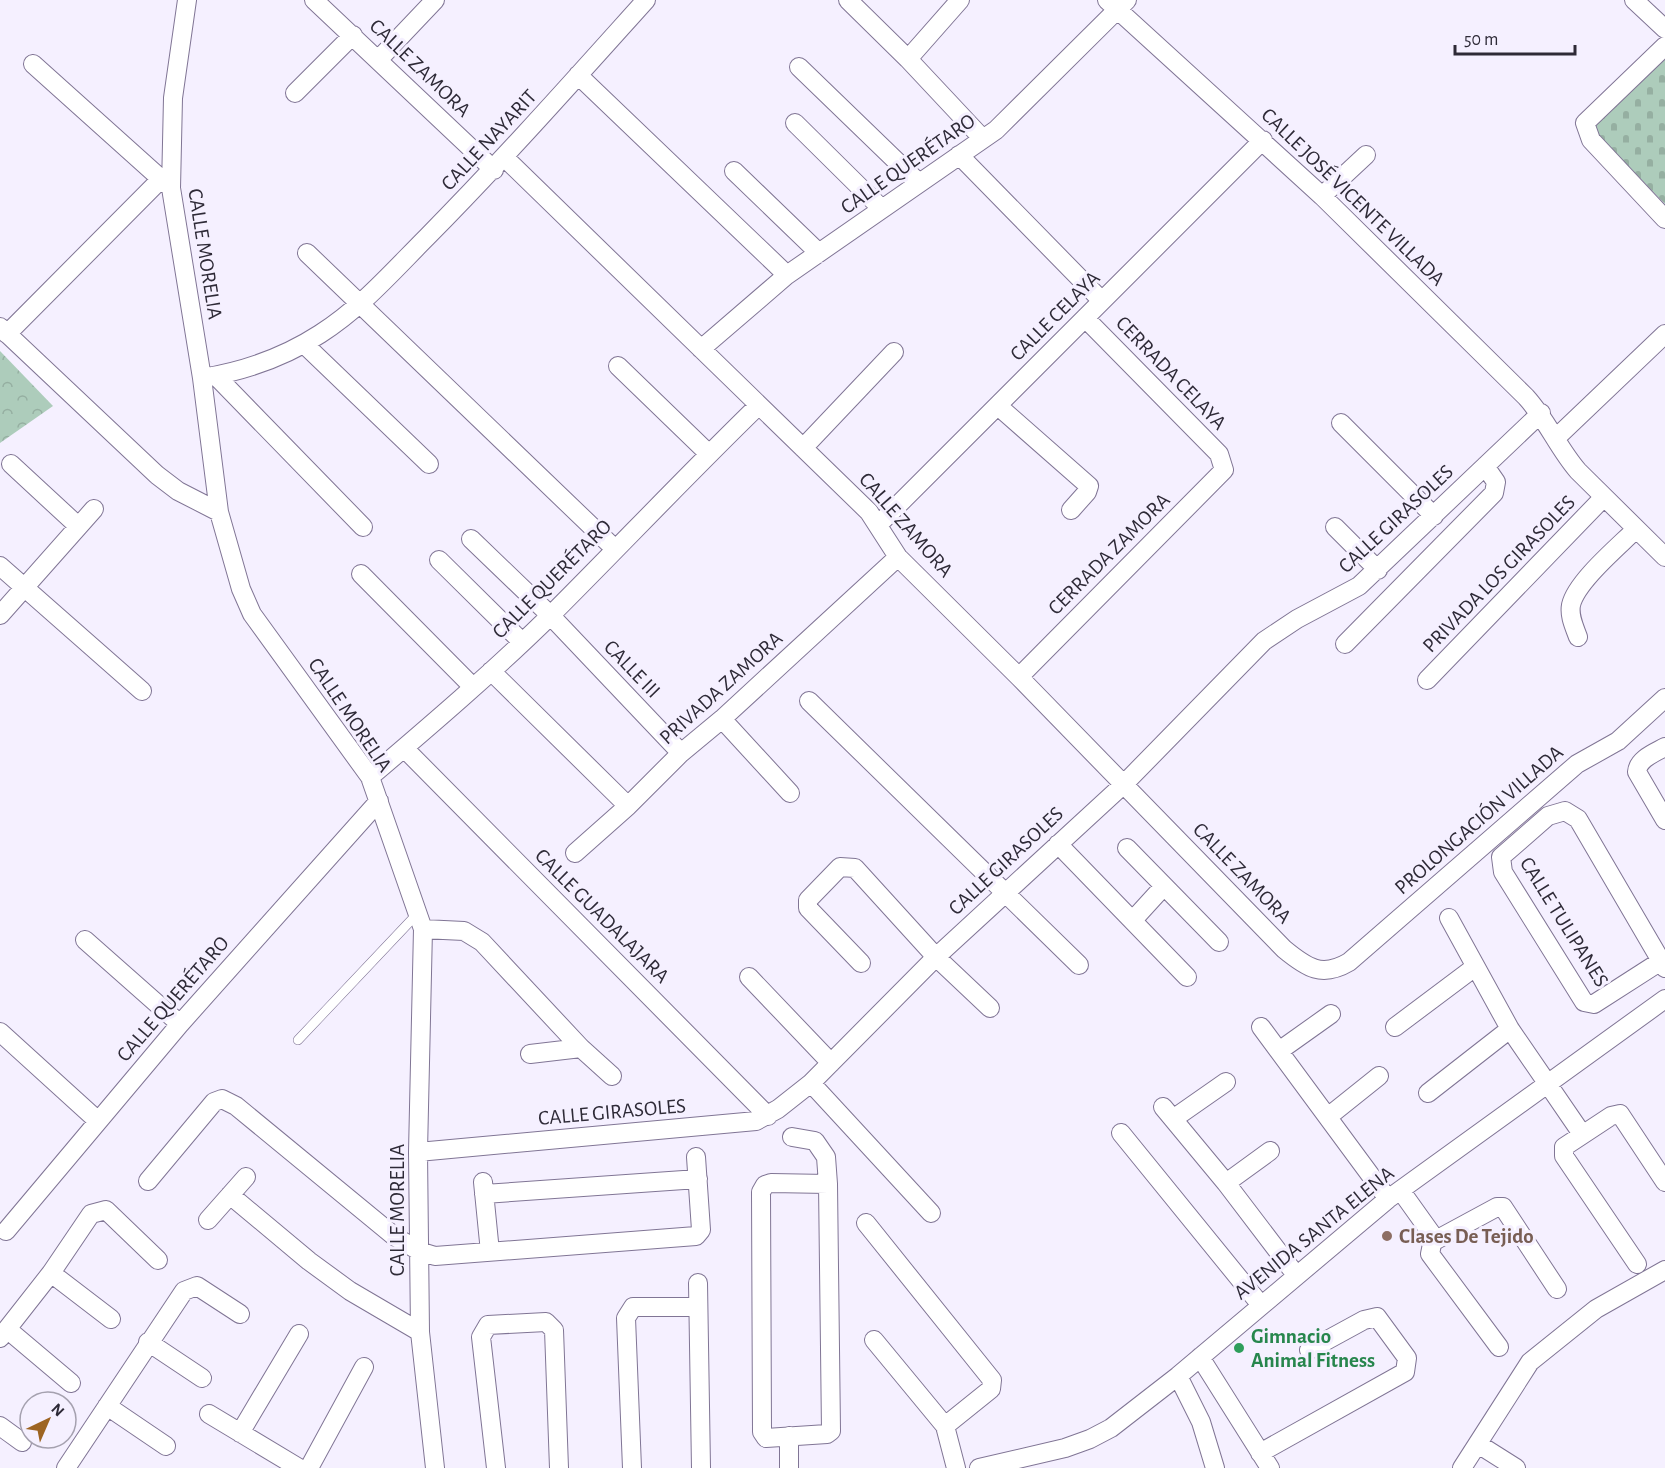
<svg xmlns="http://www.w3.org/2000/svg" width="1665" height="1468" viewBox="0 0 1665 1468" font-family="'Alegreya Sans',sans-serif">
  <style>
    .cemetery { fill: url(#cemetery-stones) }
    .park { fill: url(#park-crowns) }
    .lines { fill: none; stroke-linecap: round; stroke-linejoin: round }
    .lane-casing { stroke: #807595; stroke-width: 10 }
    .street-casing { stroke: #807595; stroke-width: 20 }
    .lane { stroke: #fff; stroke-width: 9 }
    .street { stroke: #fff; stroke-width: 18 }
    .education-dot { fill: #8d6e63; stroke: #f5f0ff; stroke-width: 2 }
    .leisure-dot { fill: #2e9e5b; stroke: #f5f0ff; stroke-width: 2 }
    .labels { text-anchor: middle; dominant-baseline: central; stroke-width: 6; stroke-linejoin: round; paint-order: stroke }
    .street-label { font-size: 21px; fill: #2e2a37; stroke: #f5f0ff }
    .education-label { font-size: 21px; font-weight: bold; fill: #785e54; stroke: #f5f0ff; text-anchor: start }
    .leisure-label { font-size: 21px; font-weight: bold; fill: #27864d; stroke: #f5f0ff; text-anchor: start }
  </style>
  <defs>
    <pattern id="cemetery-stones" width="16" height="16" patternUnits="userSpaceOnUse" patternTransform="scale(1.5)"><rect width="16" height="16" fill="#adccbb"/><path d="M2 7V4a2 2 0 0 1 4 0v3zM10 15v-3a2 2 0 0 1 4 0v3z" fill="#95afa1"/></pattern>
    <pattern id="park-crowns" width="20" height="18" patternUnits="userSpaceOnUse" patternTransform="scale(1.5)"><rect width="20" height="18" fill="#adccbb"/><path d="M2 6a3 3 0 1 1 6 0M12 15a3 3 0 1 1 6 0" fill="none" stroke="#95afa1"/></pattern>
  </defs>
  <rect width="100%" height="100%" fill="#f5f0ff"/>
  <path class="cemetery" d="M 1665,58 L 1665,204 L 1591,128 Z"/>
  <path class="park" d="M 0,351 L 53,406 L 0,443 Z"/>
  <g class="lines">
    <defs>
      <path id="lane" d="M 298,1040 L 418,913"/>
      <path id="street" d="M 187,0 L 173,98 L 171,188 L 202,378 L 219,512 L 241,589 L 252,614 L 370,777 L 423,929 L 418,1152 L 420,1332 L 435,1468
        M 314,0 L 494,170
        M 848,0 L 908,59 L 983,139
        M 1107,0 L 1322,196 L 1526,397 C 1547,420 1558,448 1578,471 L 1665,557
        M 1634,0 L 1665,29
        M 1665,46 L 1585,123 L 1591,140 L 1665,219
        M 379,59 L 435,0
        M 908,59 L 960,0
        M 33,64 L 170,187
        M 799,67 L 919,183
        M 578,75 L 787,275
        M 295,93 L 353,35
        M 795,123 L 882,209
        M 959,155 L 1102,301
        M 505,158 L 869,512 L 898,557 L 1019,677 L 1284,949 C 1307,968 1322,978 1349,962 L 1577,764 L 1618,741 L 1665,698
        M 734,171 L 819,253
        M 1322,196 L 1366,155
        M 307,253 L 614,548
        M 0,327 L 157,475 L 178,491 L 219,512
        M 7,334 L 161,179
        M 304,344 L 429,464
        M 701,349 L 787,275 L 996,130 L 1127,0
        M 618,366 L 709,454
        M 216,376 L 363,527
        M 202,378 C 245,371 283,358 320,334 C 361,308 393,271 427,237 C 503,160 574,80 646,0
        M 998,406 L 1089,486 L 1087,492 L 1071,510
        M 1341,423 L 1434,516
        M 1557,437 L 1665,334
        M 803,448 L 894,352
        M 11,464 L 78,526
        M 879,524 L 1263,140
        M 1335,527 L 1378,570
        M 471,539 L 550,615 L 681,753
        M 439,560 L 522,642
        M 0,566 L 142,691
        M 361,574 L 473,687
        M 0,615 L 94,509
        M 1578,637 C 1574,626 1569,616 1571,605 C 1576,582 1618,547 1635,530
        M 1345,644 L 1494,493 L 1496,482 L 1485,466
        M 491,671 L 628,806
        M 1019,677 L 1224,470 L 1219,454 L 1085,318
        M 1427,680 L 1603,498
        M 809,701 L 1079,965
        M 722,719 L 790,793
        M 1665,747 C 1654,753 1638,759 1637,772 L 1665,820
        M 404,748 L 768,1116
        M 370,777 C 431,725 493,672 550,616 C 620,546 688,474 759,405
        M 1058,844 L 1187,977
        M 1127,848 L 1219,942
        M 575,853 L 628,806 L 681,753 L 722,719 L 898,557
        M 1449,918 L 1510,1029 L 1582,1134
        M 1133,920 L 1164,886
        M 423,929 L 464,931 L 482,942 L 581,1048 L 612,1076
        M 85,940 L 180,1024
        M 1661,961 L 1594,1004 L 1584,1002 L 1503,872 L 1501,857 L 1548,816 L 1565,811 L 1578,819 L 1661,961 L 1665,968
        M 861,963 L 808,908 L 808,900 L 840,867 L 855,868 L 936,957 L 990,1008
        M 749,977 L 831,1063
        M 1261,1027 L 1388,1199
        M 1395,1027 L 1475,967
        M 0,1032 L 98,1121
        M 1279,1051 L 1331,1014
        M 530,1054 L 581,1048
        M 811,1083 L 931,1213
        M 1428,1093 L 1510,1029
        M 1163,1107 L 1226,1183 L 1296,1275
        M 1329,1116 L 1379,1076
        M 1173,1119 L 1226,1082
        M 1121,1133 L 1260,1304
        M 792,1137 L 815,1141 L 826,1157 L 828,1184 L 831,1431 L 827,1434 L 766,1438 L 762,1432 L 761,1192 L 765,1185 L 771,1183 L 828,1184
        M 418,1152 L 756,1121 L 778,1109 L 811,1083 L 936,957 L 1124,784 L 1264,641 L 1297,619 L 1359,586 L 1541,413
        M 148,1181 L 214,1102 L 222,1099 L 236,1106 L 394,1236 L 419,1251 L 435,1256 L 696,1236 L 701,1230 L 696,1157
        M 483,1182 L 490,1252
        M 1226,1183 L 1270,1151
        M 1401,1191 L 1436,1240 L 1432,1244 L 1430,1254 L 1499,1347
        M 484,1194 L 698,1179
        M 230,1195 L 309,1261 L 350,1291 L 420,1332
        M 208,1220 L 246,1177
        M 866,1223 L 992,1380 L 991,1389 L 945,1426
        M 6,1231 L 180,1024 L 379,801
        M 1436,1240 L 1497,1207 L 1503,1207 L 1557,1289
        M 1637,1264 L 1564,1156 L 1564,1147 L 1611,1116 L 1620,1114 L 1665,1182
        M 51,1273 L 111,1319
        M 698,1283 L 701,1468
        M 7,1329 L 71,1383
        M 0,1338 L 51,1273 L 91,1214 L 106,1210 L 158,1260
        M 874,1340 L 945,1426 L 956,1468
        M 148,1342 L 202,1378
        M 1200,1357 L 1270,1468
        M 1178,1376 L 1201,1422 L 1215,1468
        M 107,1406 L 166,1446
        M 209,1414 L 299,1468
        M 0,1426 L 22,1442
        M 240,1433 L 299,1334
        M 789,1436 L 789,1468
        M 1478,1444 L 1516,1468
        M 1260,1453 L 1405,1372 L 1407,1358 L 1377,1317 L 1364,1320 L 1309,1350
        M 66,1468 L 184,1291 L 197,1286 L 240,1314
        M 309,1468 L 364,1367
        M 496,1468 L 481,1337 L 488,1325 L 546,1322 L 554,1330 L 559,1468
        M 632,1468 L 626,1318 L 633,1307 L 697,1307
        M 979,1468 L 1065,1448 L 1090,1439 L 1111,1428 L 1178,1376 L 1388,1199 L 1665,999
        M 1462,1468 L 1530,1362 L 1596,1309 L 1665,1270"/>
    </defs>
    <use href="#lane" class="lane-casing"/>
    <use href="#street" class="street-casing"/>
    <use href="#lane" class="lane"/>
    <use href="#street" class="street"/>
  </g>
  <circle class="education-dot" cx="1387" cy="1236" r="6"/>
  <circle class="leisure-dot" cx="1239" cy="1348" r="6"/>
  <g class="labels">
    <g class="street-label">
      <text transform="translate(420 68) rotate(44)">CALLE ZAMORA</text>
      <text transform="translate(489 140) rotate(-47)">CALLE NAYARIT</text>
      <text transform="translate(908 164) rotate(-35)">CALLE QUERÉTARO</text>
      <text transform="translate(1353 197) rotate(44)">CALLE JOSÉ VICENTE VILLADA</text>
      <text transform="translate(205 254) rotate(81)">CALLE MORELIA</text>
      <text transform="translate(1055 316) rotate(-45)">CALLE CELAYA</text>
      <text transform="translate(1171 373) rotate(46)">CERRADA CELAYA</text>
      <text transform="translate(1396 519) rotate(-43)">CALLE GIRASOLES</text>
      <text transform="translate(906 525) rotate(49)">CALLE ZAMORA</text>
      <text transform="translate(1109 554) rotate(-45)">CERRADA ZAMORA</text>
      <text transform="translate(1499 574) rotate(-46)">PRIVADA LOS GIRASOLES</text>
      <text transform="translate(552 579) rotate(-45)">CALLE QUERÉTARO</text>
      <text transform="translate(632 669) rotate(46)">CALLE III</text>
      <text transform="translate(721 688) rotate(-42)">PRIVADA ZAMORA</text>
      <text transform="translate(350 715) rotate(56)">CALLE MORELIA</text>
      <text transform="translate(1479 820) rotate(-41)">PROLONGACIÓN VILLADA</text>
      <text transform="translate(1006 861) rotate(-43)">CALLE GIRASOLES</text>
      <text transform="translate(1242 873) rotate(46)">CALLE ZAMORA</text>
      <text transform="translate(602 916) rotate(45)">CALLE GUADALAJARA</text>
      <text transform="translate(1564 922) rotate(58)">CALLE TULIPANES</text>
      <text transform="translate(173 999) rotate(-49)">CALLE QUERÉTARO</text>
      <text transform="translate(612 1112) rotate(-5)">CALLE GIRASOLES</text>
      <text transform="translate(397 1210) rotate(-90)">CALLE MORELIA</text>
      <text transform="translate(1314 1233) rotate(-39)">AVENIDA SANTA ELENA</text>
    </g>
    <g class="education-label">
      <text x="1399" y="1236">Clases De Tejido</text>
    </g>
    <g class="leisure-label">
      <text x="1251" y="1336">Gimnacio<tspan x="1251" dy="24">Animal Fitness</tspan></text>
    </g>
  </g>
  <g transform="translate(48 1420) rotate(44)"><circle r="28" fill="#f5f0ff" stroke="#a5a1af" stroke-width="1.5"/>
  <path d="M0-4.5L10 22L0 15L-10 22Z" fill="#9d6422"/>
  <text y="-9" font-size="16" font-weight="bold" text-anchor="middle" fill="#2e2a37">N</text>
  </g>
  <path d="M1455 45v9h120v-9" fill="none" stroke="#2e2a37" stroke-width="3"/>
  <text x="1464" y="45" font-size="18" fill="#2e2a37" stroke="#f5f0ff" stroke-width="4.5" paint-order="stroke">50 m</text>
</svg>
